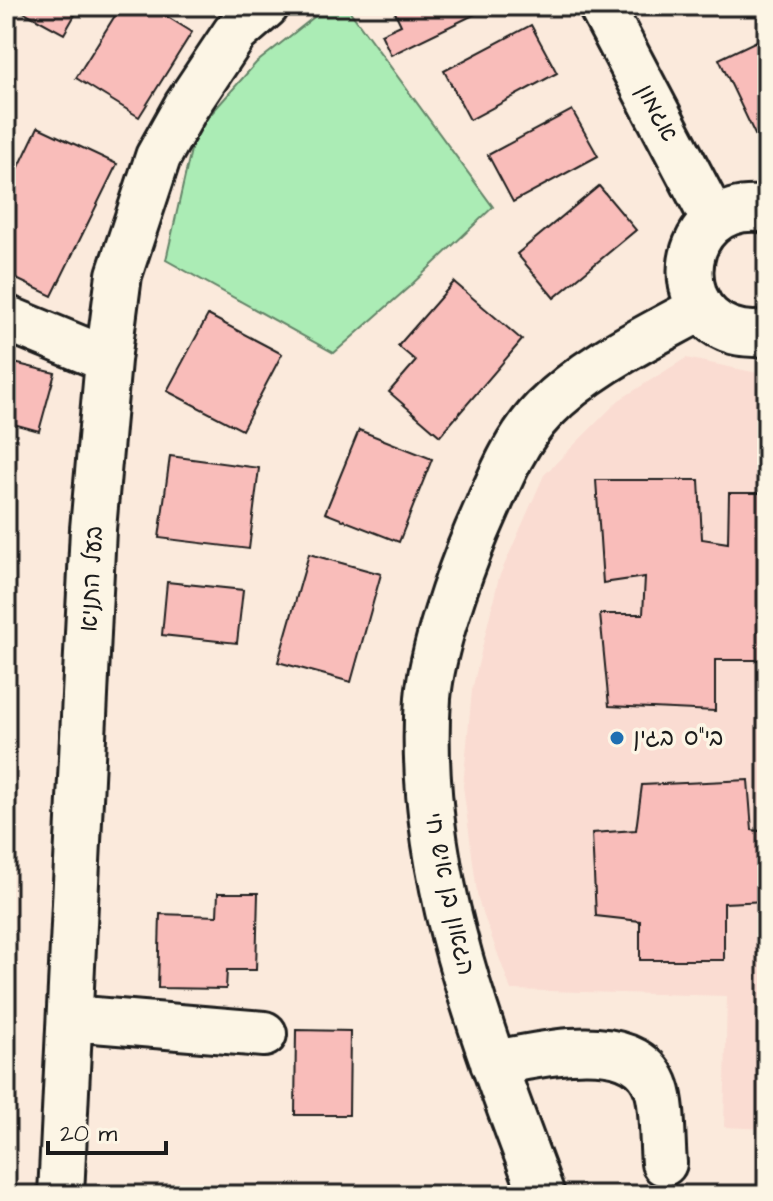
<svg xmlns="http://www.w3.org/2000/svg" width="773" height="1201" viewBox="0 0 773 1201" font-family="'Architects Daughter','Playpen Sans Hebrew',sans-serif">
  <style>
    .built { fill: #fadcd2 }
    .green { fill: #abecb5; stroke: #648468; stroke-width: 2 }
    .building { fill: #f9bdba; stroke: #1c1c1c; stroke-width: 2 }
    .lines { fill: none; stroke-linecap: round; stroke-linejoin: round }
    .minor-casing { stroke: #1c1c1c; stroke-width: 50 }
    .minor { stroke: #fcf5e5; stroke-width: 44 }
    .poi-dot { fill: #1f6fb2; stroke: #fcf5e5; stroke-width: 3 }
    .labels { text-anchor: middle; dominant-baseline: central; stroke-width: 7; stroke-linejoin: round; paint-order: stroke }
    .street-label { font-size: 24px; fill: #1c1c1c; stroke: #fcf5e5 }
    .poi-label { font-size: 24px; fill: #1c1c1c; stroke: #fcf5e5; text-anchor: start }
  </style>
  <rect width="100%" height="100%" fill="#fbeadc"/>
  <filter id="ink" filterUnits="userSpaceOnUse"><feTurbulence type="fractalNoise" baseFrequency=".0125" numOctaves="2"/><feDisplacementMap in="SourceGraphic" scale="16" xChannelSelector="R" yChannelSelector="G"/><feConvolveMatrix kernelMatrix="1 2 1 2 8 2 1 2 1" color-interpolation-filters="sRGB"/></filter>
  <g filter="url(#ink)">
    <path class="built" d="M 686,358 L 767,375 L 767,1129 L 724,1127 L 727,996 L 511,990 L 478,900 L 463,786 L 472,690 L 499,577 L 544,475 L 619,400 Z"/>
    <path class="green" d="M 328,6 L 346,6 L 493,207 L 409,287 L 334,353 L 166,260 L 195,132 L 256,63 Z"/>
    <path class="building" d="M 13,6 L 80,6 L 64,34 Z
      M 121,6 L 150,6 L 192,32 L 139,117 L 76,78 Z
      M 392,6 L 492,6 L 391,55 L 381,34 L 401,25 Z
      M 531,25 L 557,73 L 470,120 L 444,71 Z
      M 767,36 L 767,134 L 757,139 L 719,59 Z
      M 572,110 L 598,156 L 513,202 L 488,155 Z
      M 38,127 L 117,164 L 52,296 L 6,274 L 6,194 Z
      M 599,186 L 636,230 L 554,298 L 517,254 Z
      M 454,282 L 522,340 L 440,436 L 389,392 L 416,361 L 398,346 Z
      M 208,315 L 282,354 L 242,430 L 167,391 Z
      M 6,361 L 55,373 L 39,431 L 6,422 Z
      M 359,430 L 432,459 L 399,542 L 325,513 Z
      M 170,456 L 259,468 L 249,549 L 159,538 Z
      M 596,480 L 699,480 L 702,539 L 728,543 L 729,493 L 767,493 L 767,676 L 759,660 L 715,660 L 715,711 L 609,706 L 600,614 L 643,614 L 645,577 L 603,583 Z
      M 309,554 L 381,574 L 351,682 L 278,662 Z
      M 167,582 L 243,590 L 237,643 L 162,635 Z
      M 748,780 L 752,830 L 767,832 L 767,901 L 724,903 L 724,960 L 640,960 L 640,921 L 596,916 L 592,833 L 636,830 L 642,785 Z
      M 218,893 L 258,893 L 256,970 L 227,970 L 226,989 L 158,988 L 160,914 L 217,916 Z
      M 296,1030 L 350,1031 L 349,1115 L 295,1115 Z"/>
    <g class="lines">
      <defs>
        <path id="minor" d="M 601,6 L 714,221
          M 767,210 C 667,194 663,347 767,333
          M 6,318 L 108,360
          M 70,1018 L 264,1034
          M 493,1063 C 538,1056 637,1028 657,1089 C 663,1106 662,1143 664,1163
          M 61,1195 L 93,529 L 108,360 L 119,275 L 158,157 L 187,105 L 235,33 L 266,6
          M 542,1195 C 483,1036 416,872 428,698 C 432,650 458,576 477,531 C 496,489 512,443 544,410 C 588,365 647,338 701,308"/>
      </defs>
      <use href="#minor" class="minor-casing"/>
      <use href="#minor" class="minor"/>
    </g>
  </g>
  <circle class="poi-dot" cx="617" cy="738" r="8"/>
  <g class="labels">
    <g class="street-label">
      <text transform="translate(657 113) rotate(62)">אגמון</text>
      <text transform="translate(92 579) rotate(-87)">בעל התניא</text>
      <text transform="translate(449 894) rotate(78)">הגאון בן איש חי</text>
    </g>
    <g class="poi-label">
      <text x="633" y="738">בי"ס בגין</text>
    </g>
  </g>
  <rect width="773" height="1201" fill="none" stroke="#fcf5e5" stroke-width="32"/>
  <rect x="16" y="16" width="741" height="1169" fill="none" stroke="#1c1c1c" stroke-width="3" filter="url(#ink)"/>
  <path d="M48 1141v12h118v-12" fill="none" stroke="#1c1c1c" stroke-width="4"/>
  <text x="60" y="1141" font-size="24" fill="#1c1c1c" stroke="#fcf5e5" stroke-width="6" paint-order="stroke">20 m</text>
</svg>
